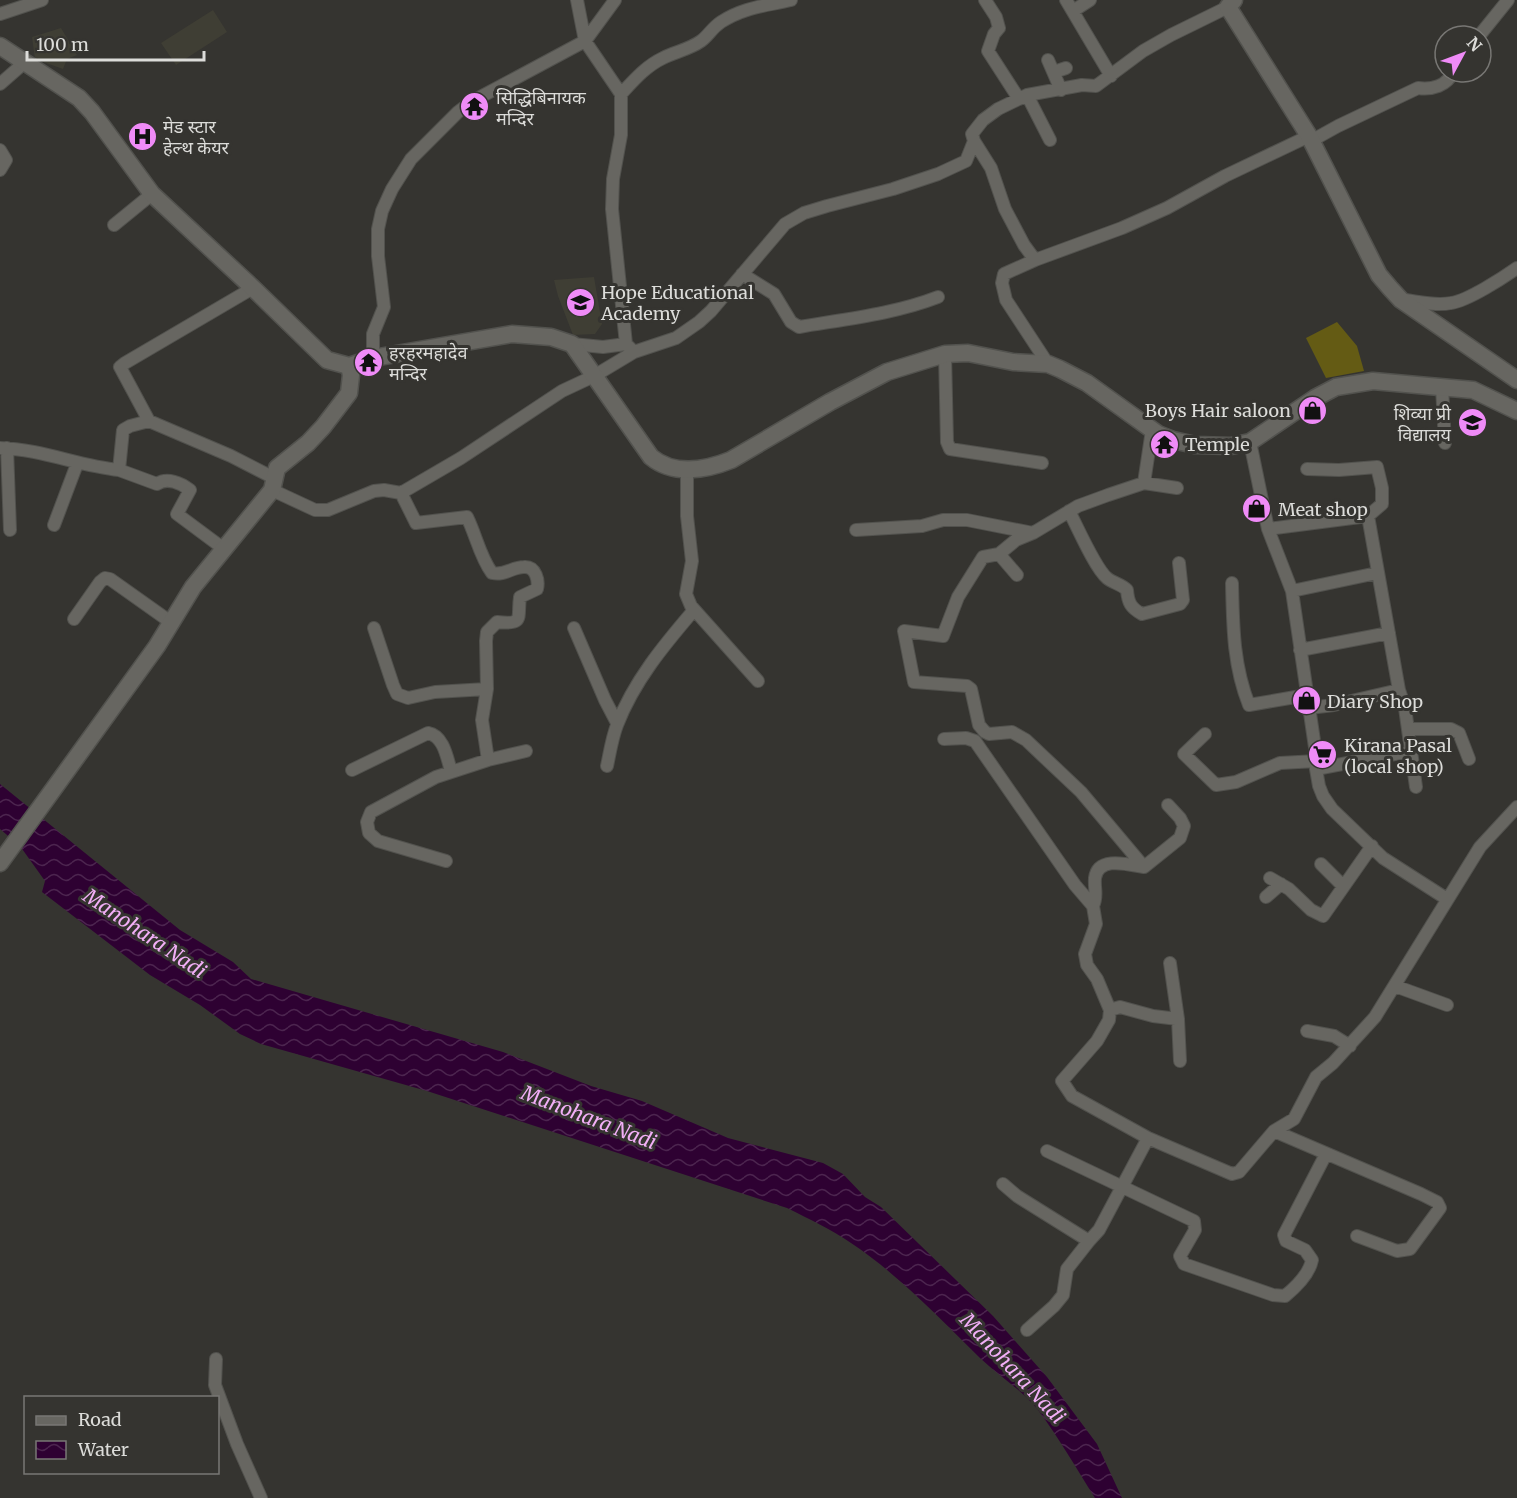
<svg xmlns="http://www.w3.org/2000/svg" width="1517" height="1498" viewBox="0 0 1517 1498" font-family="Merriweather,'Noto Sans Devanagari',serif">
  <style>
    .built { fill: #3f3e34 }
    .green { fill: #645b14 }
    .water { fill: url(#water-waves) }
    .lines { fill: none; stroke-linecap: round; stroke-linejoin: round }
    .street-casing { stroke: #52524e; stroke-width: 14 }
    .secondary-casing { stroke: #52524e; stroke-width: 19 }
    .street { stroke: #676661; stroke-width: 12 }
    .secondary { stroke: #676661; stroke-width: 16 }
    .labels { text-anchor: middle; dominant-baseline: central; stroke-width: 6; stroke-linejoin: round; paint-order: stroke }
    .poi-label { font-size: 18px; fill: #dcdcd9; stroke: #353430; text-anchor: start }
    .water-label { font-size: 20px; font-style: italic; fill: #f2aff7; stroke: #353430 }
  </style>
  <defs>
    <pattern id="water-waves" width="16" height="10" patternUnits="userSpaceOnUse" patternTransform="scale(1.5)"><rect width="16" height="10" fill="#2e0132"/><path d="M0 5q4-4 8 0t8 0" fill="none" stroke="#4c254f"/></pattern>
  </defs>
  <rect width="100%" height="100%" fill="#353430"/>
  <path class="built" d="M 213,10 L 227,32 L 176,65 L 161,43 Z
    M 61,28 L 77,55 L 67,59 L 63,69 L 35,59 L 32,37 Z
    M 594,277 L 602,324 L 595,334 L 573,335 L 558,296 L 554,280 Z"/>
  <path class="green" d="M 1337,322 L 1357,346 L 1364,371 L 1326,378 L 1306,338 Z"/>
  <path class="water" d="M 0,784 L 180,930 L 233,962 L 251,979 L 503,1052 L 591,1086 L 642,1101 L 728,1138 L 823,1163 L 843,1174 L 865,1197 L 881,1207 L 993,1316 L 1047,1377 L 1097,1444 L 1122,1498 L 1095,1498 C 1076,1468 1059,1438 1038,1410 C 1022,1390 999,1376 980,1358 C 939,1318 899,1275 851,1243 C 831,1229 809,1219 787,1208 L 427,1091 L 261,1044 L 240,1034 L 200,1005 L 150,975 L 42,892 L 45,881 L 20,846 L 0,829 Z"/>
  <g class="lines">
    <defs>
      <path id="street" d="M 577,0 L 585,41 L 621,94
        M 985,0 L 996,17 L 999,28 L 994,34 L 988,51 L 1019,99
        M 1066,0 L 1111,76
        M 1073,11 L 1090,0
        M 0,14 L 42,0
        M 1479,36 L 1508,0
        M 1048,60 L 1061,90
        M 1054,72 L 1066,68
        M 0,84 L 24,63
        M 1027,95 L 1050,140
        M 974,141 L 991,168 L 1005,209 L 1024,245 L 1035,260
        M 1311,141 L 1338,126 L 1418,88 C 1432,90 1447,86 1453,72
        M 0,150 L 6,160 L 0,170
        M 114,225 L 152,194
        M 742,274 L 774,294 L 791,322 L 799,327 C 846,319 894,314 938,297
        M 253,288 L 125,363 L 120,367 L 149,421 L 231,456 L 274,478
        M 1405,300 C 1420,302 1436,306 1451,303 C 1467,301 1503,278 1517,268
        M 572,344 L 603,347 L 626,344 L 634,352 L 676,338 L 699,322 L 711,311 L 785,224 L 804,213 L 827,206 L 893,189 L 938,174 L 966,161 L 974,141 L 972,134 L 983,120 L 998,109 L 1027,95 L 1082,85 L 1096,86 L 1143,51 L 1171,35 L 1228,7
        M 626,344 L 612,209 L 613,179 L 621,135 L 621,94 C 634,80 646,66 663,58 C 675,52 690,49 701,41 C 708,36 712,28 721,22 C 744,7 766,6 791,0
        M 945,354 L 947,442 L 950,449 L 1042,463
        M 373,358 L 373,334 L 384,307 L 378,256 L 378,229 L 382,211 L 392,189 L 411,159 L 458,112 L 471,102 L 585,41 L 615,0
        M 1048,364 L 1006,300 L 1002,283 L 1004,274 L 1035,260 L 1122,228 L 1167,208 L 1225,176 L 1309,136
        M 1442,387 L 1445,443
        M 1250,442 L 1268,529 L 1292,591 L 1317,761 L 1316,769 L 1319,786 L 1323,796 L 1332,809 L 1383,858 L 1447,899
        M 0,448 C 41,449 79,466 119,470 L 123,430 L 130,426 L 149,421
        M 7,448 L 10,530
        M 687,469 L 687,516 L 692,561 L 686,594 L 691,606 L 758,681
        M 119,470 L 157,484 C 167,477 181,483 190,490 L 177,514 L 224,549
        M 1144,483 L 1152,430
        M 272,490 L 315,510 L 328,510 L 374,491 L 384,490 L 401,493 L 461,458 L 562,391 L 594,376 L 634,352
        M 401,493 L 416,523 L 467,517 C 476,535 480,557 492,573 C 505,576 512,567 524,567 C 536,566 539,581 537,589 L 520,597 C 517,618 525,625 497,622 L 487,632 L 486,641 L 487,689 L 482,720 L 488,760
        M 1069,511 C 1077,526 1095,568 1107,578 C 1113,583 1121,584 1127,590 C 1128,603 1131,608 1142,614 L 1180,604 L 1183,600 L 1179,563
        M 1368,516 L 1399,690 L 1405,708 L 1416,787
        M 54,525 L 77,464
        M 1268,529 L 1368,516 L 1382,504 L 1382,488 L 1377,467 L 1339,470 L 1307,469
        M 856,530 L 922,526 L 943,520 L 967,520 L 1033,533
        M 1017,575 L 999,554 L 1016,540 L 1033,533 L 1078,506 L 1108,495 L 1144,483 L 1177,488
        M 1232,583 C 1233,625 1233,665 1249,705 L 1307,695
        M 1292,591 L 1377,573
        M 74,619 L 100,582 L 105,578 L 110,579 L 172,623
        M 374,628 L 393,685 L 397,694 L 408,698 L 435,692 L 487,689
        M 574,628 L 605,700 L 617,723
        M 1300,650 L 1389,633
        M 1309,708 L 1334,705 L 1399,690
        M 1408,729 L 1451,729 L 1459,733 L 1469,759
        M 1205,734 L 1184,754 L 1216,785 L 1236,782 L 1280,763 L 1317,761
        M 944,739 L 966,738 L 975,741 L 1075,885 L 1093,906 C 1098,895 1094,890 1095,878 C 1098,855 1130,865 1144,867 L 1081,792 L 1026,740 L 1012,732 L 989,734 L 985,732 L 979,725 L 971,689 L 967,686 L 914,682 L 904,631 L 943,636 L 958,597 L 983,557 L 999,554
        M 607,766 C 610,752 612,738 617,725 C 634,681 664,645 694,610
        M 1316,769 L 1411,751
        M 352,770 L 428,733 C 444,736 447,758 451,771
        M 446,861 L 378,841 L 369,833 L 367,822 L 371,812 L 436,777 L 488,760 L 526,751
        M 1321,864 L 1343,886
        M 1144,867 L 1180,838 L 1184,826 L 1180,818 L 1168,805
        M 1270,878 L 1289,889 L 1311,910 L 1323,916 L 1372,846
        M 1266,897 L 1281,884
        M 1093,906 L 1096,924 L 1085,954 L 1087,965 L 1097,979 L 1110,1010 L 1109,1020 L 1097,1041 L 1062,1081 L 1072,1096 L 1148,1138 L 1232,1174 L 1239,1172 L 1274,1131 L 1294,1119 L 1316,1077 L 1333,1063 L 1375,1017 L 1480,847 L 1517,807
        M 1170,963 L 1178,1019 L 1180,1061
        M 1395,986 L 1447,1005
        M 1110,1010 L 1120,1007 L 1153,1016 L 1178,1019
        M 1307,1031 L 1334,1036 L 1350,1046
        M 1274,1131 L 1421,1194 L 1437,1202 L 1440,1208 L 1410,1249 L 1397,1251 L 1357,1236
        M 1047,1151 L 1194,1221 L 1195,1230 L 1180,1256 L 1184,1264 L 1273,1295 L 1285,1296 C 1296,1287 1309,1275 1312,1260 L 1305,1250 L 1286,1241 L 1284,1235 L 1326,1154
        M 1003,1184 L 1017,1196 L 1089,1241 L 1099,1230 L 1148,1138
        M 1027,1330 L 1054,1306 L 1063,1295 L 1067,1269 L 1089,1241
        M 216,1359 L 215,1385 L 237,1444 L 261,1498"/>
      <path id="secondary" d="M 1234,0 L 1228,7 L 1309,136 L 1379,275 L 1390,288 L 1401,300 L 1517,380
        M 0,46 L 79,98 L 92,112 L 152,194 L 253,288 L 327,360 L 349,366 L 373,358 L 512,334 L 551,337 L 572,344 L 651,457 C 674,476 706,470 731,460 L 830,402 L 887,372 L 945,354 L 968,353 L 1013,362 L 1048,364 L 1060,369 L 1087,383 L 1158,434 L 1173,440 L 1195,445 L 1231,446 L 1250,442 L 1315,398 L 1336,387 L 1373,381 L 1473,390 L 1517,411
        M 0,863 L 157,646 L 193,587 L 272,490 L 277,468 L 308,443 L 323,427 L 349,393 L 351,375 L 349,366"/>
    </defs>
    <use href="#street" class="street-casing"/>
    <use href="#secondary" class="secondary-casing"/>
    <use href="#street" class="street"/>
    <use href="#secondary" class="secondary"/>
  </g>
  <defs>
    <symbol id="temple-disc" viewBox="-11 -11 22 22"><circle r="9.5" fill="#ef8bf7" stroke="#353430"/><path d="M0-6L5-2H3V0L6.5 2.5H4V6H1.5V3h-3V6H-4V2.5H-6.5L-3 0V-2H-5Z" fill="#111"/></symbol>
    <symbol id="hospital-disc" viewBox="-11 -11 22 22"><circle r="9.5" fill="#ef8bf7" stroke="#353430"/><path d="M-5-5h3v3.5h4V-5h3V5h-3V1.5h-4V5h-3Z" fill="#111"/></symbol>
    <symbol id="school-disc" viewBox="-11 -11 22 22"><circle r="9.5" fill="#ef8bf7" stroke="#353430"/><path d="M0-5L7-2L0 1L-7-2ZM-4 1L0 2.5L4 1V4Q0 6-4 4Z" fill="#111"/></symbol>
    <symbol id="shop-disc" viewBox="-11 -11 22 22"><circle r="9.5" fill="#ef8bf7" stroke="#353430"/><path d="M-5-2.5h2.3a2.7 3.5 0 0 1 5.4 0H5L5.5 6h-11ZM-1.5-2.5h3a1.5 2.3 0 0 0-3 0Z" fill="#111"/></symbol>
    <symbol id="supermarket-disc" viewBox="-11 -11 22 22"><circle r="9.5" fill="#ef8bf7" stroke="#353430"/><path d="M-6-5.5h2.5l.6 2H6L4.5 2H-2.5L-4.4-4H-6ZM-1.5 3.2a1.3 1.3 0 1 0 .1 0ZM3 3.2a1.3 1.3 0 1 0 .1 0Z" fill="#111"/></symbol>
  </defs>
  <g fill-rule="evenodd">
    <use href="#temple-disc" x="458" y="90" width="33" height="33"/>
    <use href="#hospital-disc" x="126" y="120" width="33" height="33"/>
    <use href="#school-disc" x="564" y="286" width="33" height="33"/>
    <use href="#temple-disc" x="352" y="346" width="33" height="33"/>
    <use href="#shop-disc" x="1296" y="394" width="33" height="33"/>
    <use href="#school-disc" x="1456" y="406" width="33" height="33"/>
    <use href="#temple-disc" x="1148" y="428" width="33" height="33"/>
    <use href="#shop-disc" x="1240" y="492" width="33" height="33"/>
    <use href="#shop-disc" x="1290" y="684" width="33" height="33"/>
    <use href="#supermarket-disc" x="1306" y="738" width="33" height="33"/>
  </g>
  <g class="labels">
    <g class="poi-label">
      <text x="496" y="97">सिद्धिबिनायक<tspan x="496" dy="21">मन्दिर</tspan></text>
      <text x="163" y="126">मेड स्टार<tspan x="163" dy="21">हेल्थ केयर</tspan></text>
      <text x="601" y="292">Hope Educational<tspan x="601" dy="21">Academy</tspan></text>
      <text x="389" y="352">हरहरमहादेव<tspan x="389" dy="21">मन्दिर</tspan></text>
      <text x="1291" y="410" text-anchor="end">Boys Hair saloon</text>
      <text x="1451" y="413" text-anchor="end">शिव्या प्री<tspan x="1451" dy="21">विद्यालय</tspan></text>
      <text x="1185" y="444">Temple</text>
      <text x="1278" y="509">Meat shop</text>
      <text x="1327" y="701">Diary Shop</text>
      <text x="1344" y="745">Kirana Pasal<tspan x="1344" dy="21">(local shop)</tspan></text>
    </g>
    <g class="water-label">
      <text transform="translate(145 933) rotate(34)">Manohara Nadi</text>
      <text transform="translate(589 1117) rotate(21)">Manohara Nadi</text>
      <text transform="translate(1013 1368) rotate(47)">Manohara Nadi</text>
    </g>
  </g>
  <rect x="24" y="1396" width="195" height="78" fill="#353430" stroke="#787774" stroke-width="1.5"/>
  <rect x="36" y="1416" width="30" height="9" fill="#676661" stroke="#787774" stroke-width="1.5"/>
  <text x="78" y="1426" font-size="18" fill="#dcdcd9">Road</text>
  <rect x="36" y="1441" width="30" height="18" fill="url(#water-waves)" stroke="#787774" stroke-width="1.5"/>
  <text x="78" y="1456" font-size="18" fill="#dcdcd9">Water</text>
  <g transform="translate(1463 54) rotate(49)"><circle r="28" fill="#353430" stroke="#787774" stroke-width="1.5"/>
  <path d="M0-4.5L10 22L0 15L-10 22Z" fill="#ef8bf7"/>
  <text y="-9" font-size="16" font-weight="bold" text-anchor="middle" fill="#dcdcd9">N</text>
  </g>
  <path d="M27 51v9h177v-9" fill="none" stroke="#dcdcd9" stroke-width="3"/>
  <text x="36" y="51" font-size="18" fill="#dcdcd9" stroke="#353430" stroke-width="4.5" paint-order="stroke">100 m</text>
</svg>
